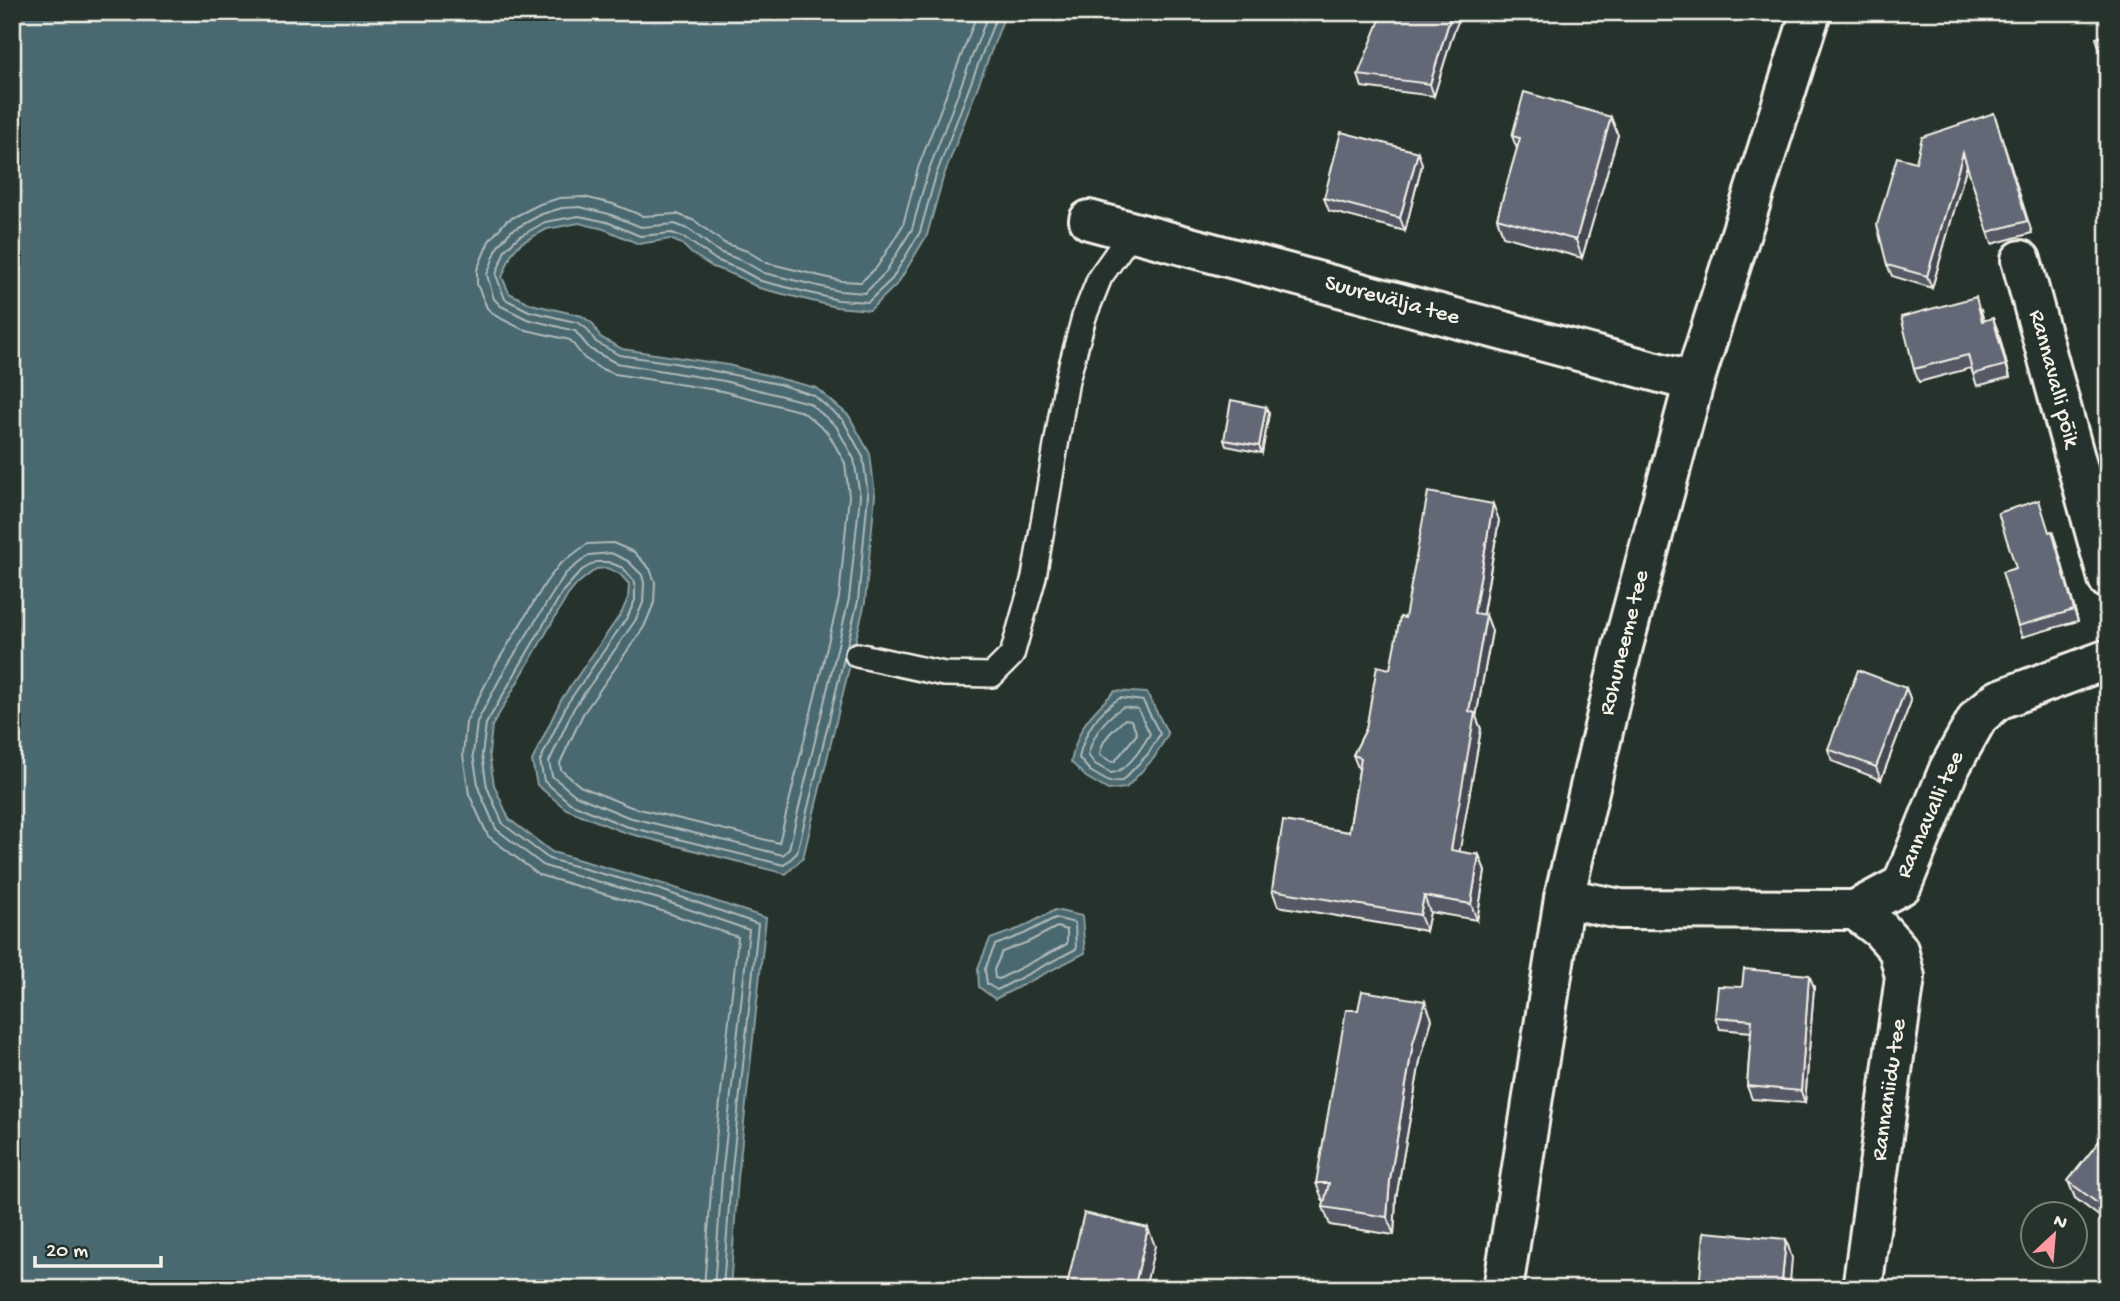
<svg xmlns="http://www.w3.org/2000/svg" width="2120" height="1301" viewBox="0 0 2120 1301" font-family="'Gochi Hand',sans-serif">
  <style>
    .water { fill: #49676f; stroke: #8d9e9f; stroke-width: 2 }
    .lines { fill: none; stroke-linecap: round; stroke-linejoin: round }
    .shore { stroke: #b0bab8; stroke-width: 2 }
    .lane-casing { stroke: #f4f1e8; stroke-width: 28 }
    .street-casing { stroke: #f4f1e8; stroke-width: 44 }
    .secondary-casing { stroke: #f4f1e8; stroke-width: 44 }
    .lane { stroke: #26332d; stroke-width: 23 }
    .street { stroke: #26332d; stroke-width: 38 }
    .secondary { stroke: #26332d; stroke-width: 38 }
    .wall { fill: #545965; stroke: #f4f1e8; stroke-width: 2 }
    .shaded-wall { fill: #454852; stroke: #f4f1e8; stroke-width: 2 }
    .building { fill: #626775; stroke: #f4f1e8; stroke-width: 2 }
    .labels { text-anchor: middle; dominant-baseline: central; stroke-width: 6; stroke-linejoin: round; paint-order: stroke }
    .street-label { font-size: 23px; fill: #f4f1e8; stroke: #26332d }
  </style>
  <rect width="100%" height="100%" fill="#26332d"/>
  <filter id="ink" filterUnits="userSpaceOnUse"><feTurbulence type="fractalNoise" baseFrequency=".0143" numOctaves="2"/><feDisplacementMap in="SourceGraphic" scale="14" xChannelSelector="R" yChannelSelector="G"/><feConvolveMatrix kernelMatrix="1 2 1 2 8 2 1 2 1" color-interpolation-filters="sRGB"/></filter>
  <g filter="url(#ink)">
    <path class="water" d="M 12,12 L 1006,12 L 943,178 L 927,235 L 898,283 L 870,310 L 836,307 L 759,288 L 737,276 L 713,267 L 691,253 L 682,244 L 670,239 L 639,244 L 604,229 L 579,223 L 547,229 L 521,243 L 512,253 L 502,277 L 509,293 L 531,304 L 582,316 L 593,324 L 600,337 L 622,349 L 728,365 L 816,388 L 849,416 L 870,454 L 875,495 L 865,602 L 803,858 L 786,874 L 623,832 L 566,809 L 537,785 L 532,761 L 561,700 L 622,612 L 628,598 L 629,584 L 620,574 L 607,568 L 596,569 L 577,584 L 568,595 L 492,726 L 489,754 L 494,785 L 509,819 L 552,852 L 663,884 L 766,918 L 738,1178 L 730,1289 L 12,1289 Z
      M 1115,691 L 1147,693 L 1168,734 L 1154,758 L 1126,788 L 1108,790 L 1086,777 L 1071,762 C 1079,725 1088,717 1115,691 Z
      M 1055,910 L 1082,916 L 1085,953 L 995,999 L 979,987 L 978,968 L 990,939 L 1021,928 Z"/>
    <g class="lines">
      <path class="shore" d="M 847,646 L 858,601 L 868,495 L 863,457 L 843,420 L 813,395 L 778,384 L 675,363 L 619,355 L 596,342 L 587,329 L 579,323 L 529,311 L 505,299 L 496,275 L 505,250 L 517,238 L 545,222 L 579,216 L 607,222 L 640,236 L 672,233 L 685,238 L 716,260 L 739,269 L 761,281 L 838,300 L 868,302 L 892,279 L 920,232 L 936,175 L 998,12
        M 1120,698 L 1143,701 L 1160,734 L 1148,754 L 1122,781 L 1109,782 L 1090,771 L 1079,758 C 1084,733 1097,712 1120,698 Z
        M 1123,707 L 1138,709 L 1150,734 C 1142,747 1127,772 1111,773 L 1095,764 L 1088,755 C 1093,735 1105,718 1123,707 Z
        M 1125,719 L 1131,720 L 1137,734 L 1115,761 L 1112,762 L 1100,755 C 1101,739 1114,729 1125,719 Z
        M 1055,918 L 1075,923 L 1076,949 L 997,990 L 987,984 L 985,969 L 995,945 L 1024,934 Z
        M 1057,927 L 1067,930 L 1067,944 L 999,979 L 995,978 L 994,970 L 1002,952 L 1028,942 Z
        M 704,1289 L 712,1176 L 738,937 L 656,909 L 539,875 L 488,836 L 469,794 L 463,755 L 466,722 L 495,666 L 546,582 L 559,565 L 587,544 L 613,543 L 634,552 L 650,569 L 655,582 L 654,603 L 644,627 L 583,714 L 560,763 L 561,770 L 580,786 L 631,807 L 779,843 L 839,598 L 849,496 L 845,463 L 828,433 L 803,412 L 722,391 L 615,374 L 599,368 L 584,358 L 570,340 L 522,329 L 496,316 L 487,308 L 477,284 L 477,270 L 489,241 L 506,221 L 540,204 L 560,198 L 584,197 L 613,204 L 643,216 L 677,214 L 695,221 L 724,243 L 747,251 L 767,263 L 841,281 L 861,282 L 877,267 L 903,225 L 918,168 L 978,12
        M 714,1289 L 722,1177 L 749,930 L 659,899 L 544,866 L 496,829 L 479,790 L 473,755 L 477,722 L 504,671 L 565,574 L 589,555 L 611,553 L 628,561 L 642,575 L 644,583 L 643,603 L 635,621 L 574,708 L 549,762 L 552,776 L 575,795 L 628,817 L 783,855 L 789,849 L 849,599 L 860,496 L 854,459 L 836,426 L 809,403 L 724,381 L 616,363 L 590,349 L 575,331 L 527,319 L 501,306 L 494,299 L 487,275 L 498,246 L 511,231 L 542,214 L 562,208 L 580,207 L 609,214 L 641,227 L 675,224 L 690,230 L 719,252 L 743,261 L 764,273 L 839,291 L 865,293 L 885,273 L 912,229 L 928,172 L 989,12
        M 723,1289 L 731,1178 L 758,924 L 661,890 L 549,859 L 503,824 L 487,787 L 482,755 L 486,724 L 563,591 L 582,570 L 596,562 L 608,562 L 623,568 L 635,582 L 635,600 L 628,616 L 567,704 L 540,761 L 544,781 L 570,803 L 625,826 L 784,865 L 797,853 L 844,658"/>
      <defs>
        <path id="lane" d="M 857,655 L 944,674 L 992,675 L 1012,655 L 1034,577 L 1067,380 L 1084,317 L 1100,277 L 1132,232"/>
        <path id="street" d="M 1089,220 L 1694,382
          M 2021,260 L 2108,579
          M 1564,898 L 1620,909 L 1855,910 L 1902,885 L 1949,769 L 1978,717 L 1998,700 L 2108,659
          M 1855,910 L 1880,929 L 1898,949 L 1905,977 L 1862,1289"/>
        <path id="secondary" d="M 1503,1289 L 1564,898 L 1623,646 L 1694,382 L 1811,12"/>
      </defs>
      <use href="#lane" class="lane-casing"/>
      <use href="#street" class="street-casing"/>
      <use href="#secondary" class="secondary-casing"/>
      <use href="#lane" class="lane"/>
      <use href="#street" class="street"/>
      <use href="#secondary" class="secondary"/>
    </g>
    <path class="wall" d="M 1453,34 L 1434,96 L 1362,87 L 1358,75 Z
      M 1994,113 L 2032,233 L 1992,244 L 1967,165 L 1932,288 L 1892,276 L 1887,265 L 1916,162 Z
      M 1618,135 L 1582,258 L 1503,236 L 1497,218 L 1517,149 L 1512,136 Z
      M 1422,164 L 1405,231 L 1329,211 L 1324,198 Z
      M 1981,310 L 1984,321 L 1998,331 L 2010,377 L 1977,386 L 1971,368 L 1919,382 L 1914,369 Z
      M 1269,413 L 1262,453 L 1226,446 L 1224,440 Z
      M 1499,520 L 1483,614 L 1486,615 L 1492,631 L 1476,717 L 1481,729 L 1459,852 L 1479,855 L 1485,871 L 1477,920 L 1430,912 L 1426,931 L 1278,906 L 1272,890 L 1349,832 L 1359,770 L 1353,755 L 1366,729 L 1390,669 Z
      M 2052,531 L 2078,621 L 2022,637 L 2018,626 L 2016,568 L 2049,532 Z
      M 1906,688 L 1911,701 L 1881,780 L 1832,761 L 1828,749 Z
      M 1742,987 L 1814,987 L 1805,1103 L 1752,1099 L 1747,1086 L 1751,1032 L 1720,1029 L 1715,1017 Z
      M 1432,1019 L 1420,1061 L 1396,1198 L 1394,1235 L 1330,1225 L 1323,1207 L 1325,1201 L 1323,1201 L 1316,1183 Z
      M 2108,1130 L 2108,1223 L 2075,1198 L 2068,1181 Z"/>
    <path class="shaded-wall" d="M 1452,12 L 1462,12 L 1453,34 L 1434,96 L 1430,84 Z
      M 1611,117 L 1618,135 L 1582,258 L 1576,240 Z
      M 1418,152 L 1422,164 L 1405,231 L 1400,218 Z
      M 1963,153 L 1967,165 L 1932,288 L 1927,276 Z
      M 1993,318 L 1998,331 L 2010,377 L 2006,365 Z
      M 1266,407 L 1269,413 L 1262,453 L 1259,446 Z
      M 1493,504 L 1499,520 L 1480,629 L 1474,613 Z
      M 2052,531 L 2056,542 L 2078,621 L 2074,610 Z
      M 1486,615 L 1492,631 L 1476,717 L 1481,729 L 1457,866 L 1451,850 L 1469,711 Z
      M 1906,688 L 1911,701 L 1881,780 L 1876,767 Z
      M 1479,855 L 1485,871 L 1477,920 L 1471,904 Z
      M 1424,896 L 1430,912 L 1426,931 L 1420,915 Z
      M 1809,975 L 1814,987 L 1805,1103 L 1801,1091 Z
      M 1425,1001 L 1432,1019 L 1420,1061 L 1396,1198 L 1394,1235 L 1387,1217 L 1390,1180 L 1413,1043 Z
      M 1148,1228 L 1155,1246 L 1145,1289 L 1134,1289 Z
      M 1786,1239 L 1792,1258 L 1790,1282 L 1792,1289 L 1785,1289 L 1782,1281 Z"/>
    <path class="building" d="M 1383,12 L 1452,12 L 1430,84 L 1358,75 Z
      M 2108,35 L 2108,75 L 2096,38 Z
      M 1524,92 L 1611,117 L 1576,240 L 1497,218 L 1520,138 L 1512,136 Z
      M 1994,113 L 2027,221 L 1988,232 L 1963,153 L 1927,276 L 1887,265 L 1877,225 L 1897,157 L 1916,162 L 1922,137 Z
      M 1341,132 L 1418,152 L 1400,218 L 1324,198 Z
      M 1976,297 L 1982,321 L 1993,318 L 2006,365 L 1973,374 L 1968,355 L 1914,369 L 1901,317 Z
      M 1231,400 L 1266,407 L 1259,446 L 1224,440 Z
      M 1428,492 L 1493,504 L 1474,613 L 1486,615 L 1469,711 L 1475,713 L 1451,850 L 1479,855 L 1471,904 L 1424,896 L 1420,915 L 1272,890 L 1283,821 L 1349,832 L 1361,758 L 1353,755 L 1366,729 L 1377,666 L 1390,669 L 1400,617 L 1405,618 Z
      M 2039,500 L 2049,532 L 2052,531 L 2074,610 L 2018,626 L 2002,572 L 2016,568 L 1998,513 Z
      M 1858,670 L 1906,688 L 1876,767 L 1828,749 Z
      M 1744,969 L 1809,975 L 1801,1091 L 1747,1086 L 1752,1020 L 1715,1017 L 1718,986 L 1742,987 Z
      M 1362,991 L 1425,1001 L 1413,1043 L 1390,1180 L 1387,1217 L 1323,1207 L 1329,1183 L 1316,1183 L 1346,1010 L 1358,1010 Z
      M 2108,1130 L 2108,1211 L 2068,1181 Z
      M 1084,1213 L 1148,1228 L 1134,1289 L 1066,1289 Z
      M 1704,1232 L 1786,1239 L 1782,1281 L 1790,1281 L 1789,1289 L 1699,1289 Z"/>
  </g>
  <g class="labels">
    <g class="street-label">
      <text transform="translate(1392 301) rotate(15)">Suurevälja tee</text>
      <text transform="translate(2053 379) rotate(75)">Rannavalli põik</text>
      <text transform="translate(1625 643) rotate(-76)">Rohuneeme tee</text>
      <text transform="translate(1931 815) rotate(-66)">Rannavalli tee</text>
      <text transform="translate(1890 1090) rotate(-82)">Rannaniidu tee</text>
    </g>
  </g>
  <rect width="2120" height="1301" fill="none" stroke="#26332d" stroke-width="42"/>
  <rect x="21" y="21" width="2078" height="1259" fill="none" stroke="#f4f1e8" stroke-width="2.5" filter="url(#ink)"/>
  <g transform="translate(2054 1235) rotate(26)"><circle r="33" fill="#26332d" stroke="#787f78" stroke-width="2"/>
  <path d="M0-5L12 26L0 18L-12 26Z" fill="#ff9aa2"/>
  <text y="-10" font-size="19" font-weight="bold" text-anchor="middle" fill="#f4f1e8">N</text>
  </g>
  <path d="M35 1256v10h126v-10" fill="none" stroke="#f4f1e8" stroke-width="3.5"/>
  <text x="46" y="1256" font-size="21" fill="#f4f1e8" stroke="#26332d" stroke-width="5" paint-order="stroke">20 m</text>
</svg>
